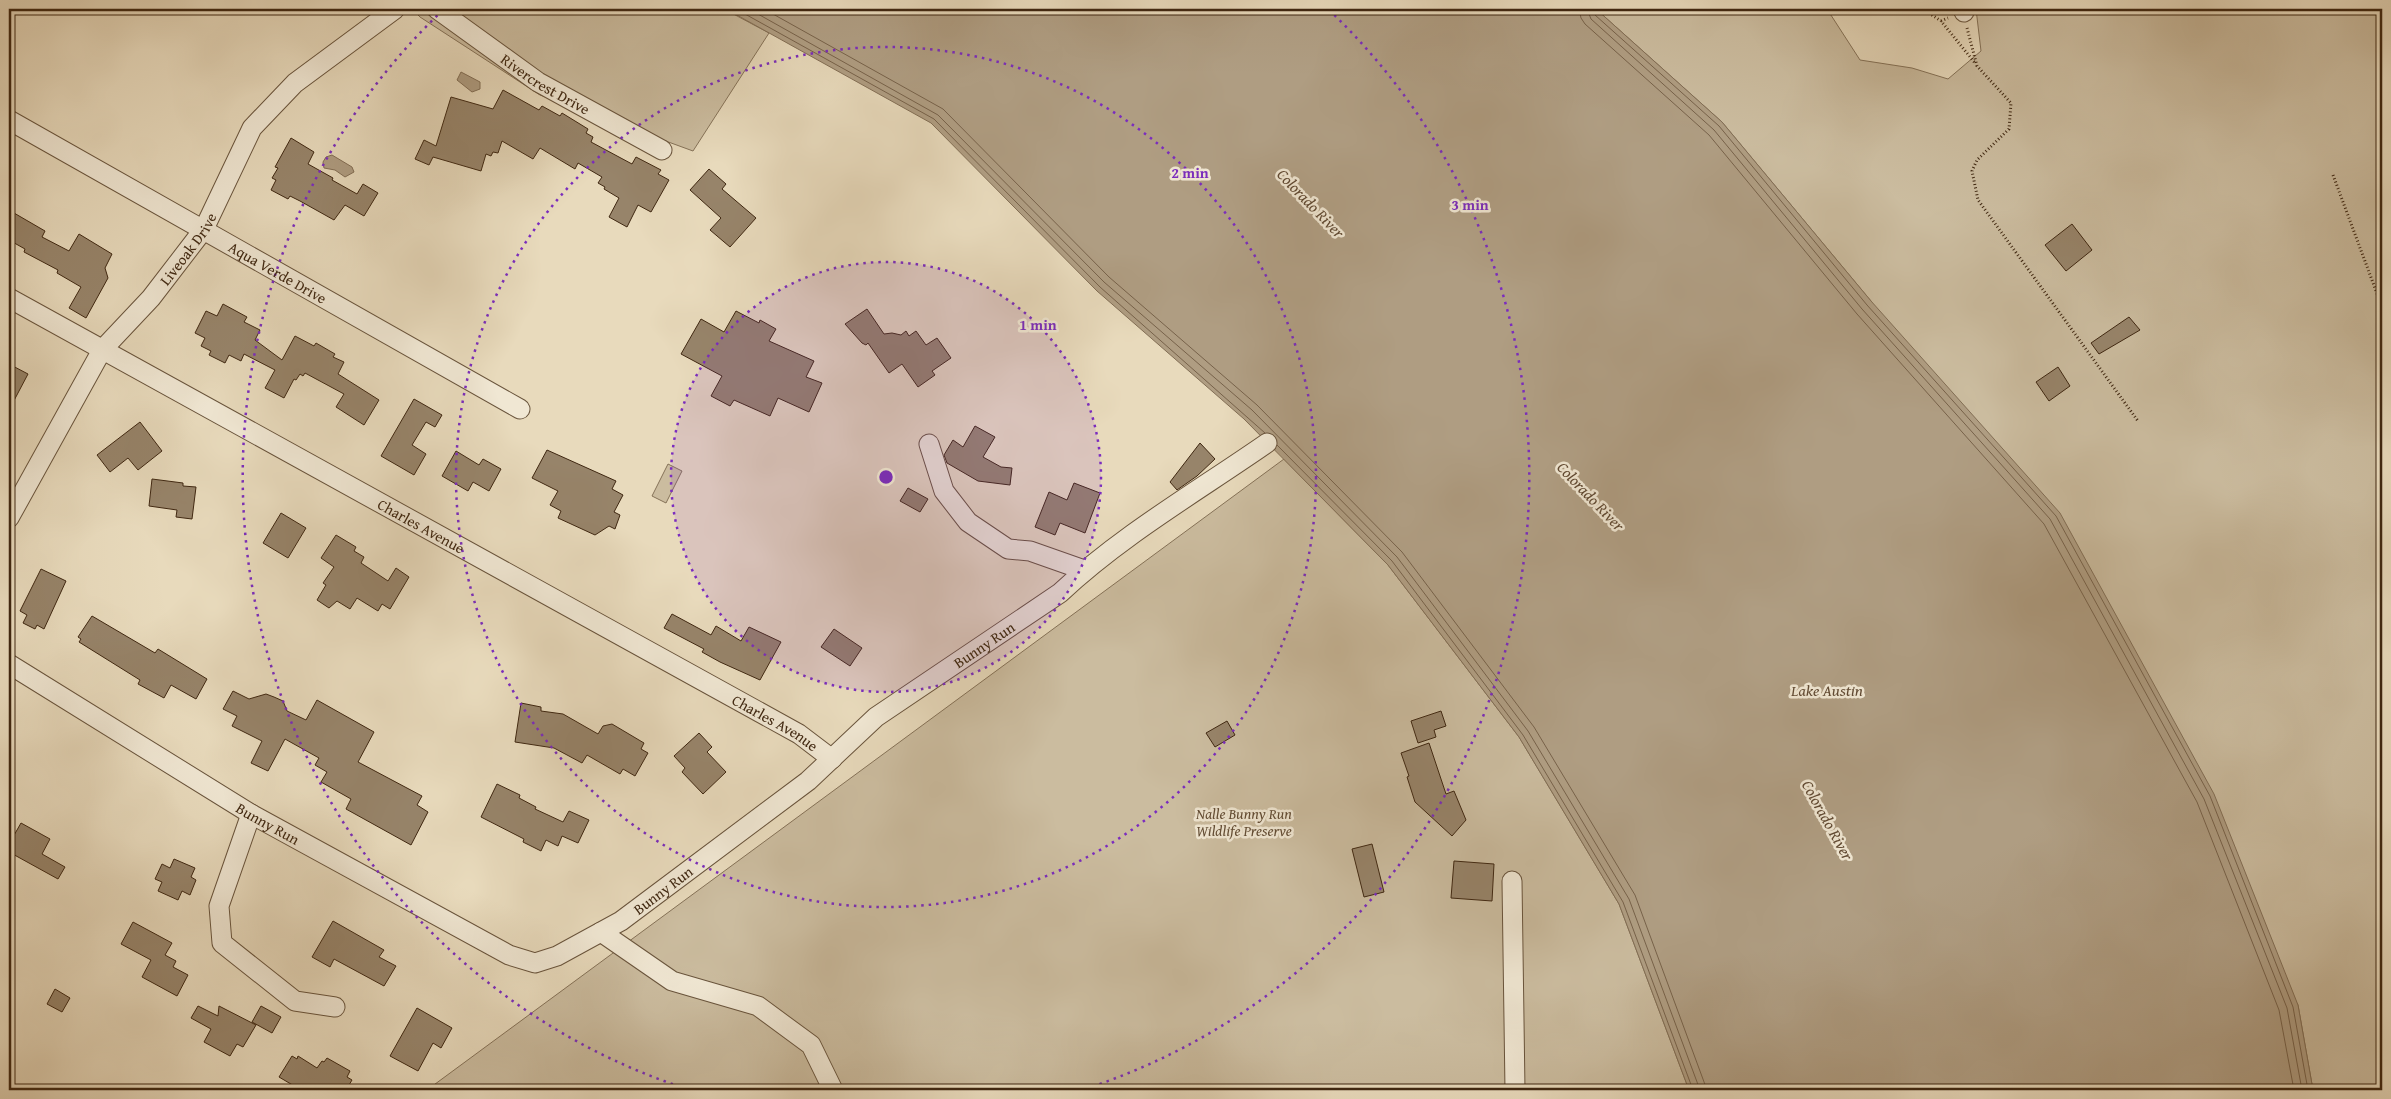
<svg xmlns="http://www.w3.org/2000/svg" width="2391" height="1099" viewBox="0 0 2391 1099" font-family="'Gentium Book Plus',serif">
  <style>
    .green { fill: #cbbc9f; stroke: #857258 }
    .water { fill: #af9d82; stroke: #826e55 }
    .lines { fill: none; stroke-linecap: round; stroke-linejoin: round }
    .shore { stroke: #77624a; stroke-width: 1 }
    .building { fill: #97846a; stroke: #3f2711 }
    .minor-casing { stroke: #69543c; stroke-width: 21 }
    .path { stroke: #3f2711; stroke-width: 3; stroke-dasharray: 1 2.5; stroke-linecap: butt }
    .minor { stroke: #f0e7d3; stroke-width: 19 }
    .ring { fill: none; stroke: #7b2cbf; stroke-width: 2.5; stroke-dasharray: 2.5 5 }
    .labels { text-anchor: middle; dominant-baseline: central; stroke-width: 5; stroke-linejoin: round; paint-order: stroke }
    .street-label { font-size: 15px; fill: #3f2711; stroke: #f0e7d3 }
    .park-label { font-size: 15px; font-style: italic; fill: #624c34; stroke: #f0e7d3 }
    .water-label { font-size: 16px; font-style: italic; fill: #614a33; stroke: #f0e7d3 }
    .centre { fill: #7b2cbf; stroke: #f0e7d3; stroke-width: 2.5 }
    .ring-label { font-size: 15px; text-anchor: middle; font-weight: bold; fill: #7b2cbf; stroke: #f0e7d3; stroke-width: 5; stroke-linejoin: round; paint-order: stroke }
  </style>
  <rect width="100%" height="100%" fill="#e8dabc"/>
  <filter id="stains"><feTurbulence type="fractalNoise" baseFrequency=".004" numOctaves="4"/><feColorMatrix values="0 0 0 0 .2 0 0 0 0 .09 0 0 0 0 .02 0 0 0 .5 -.17"/></filter>
  <radialGradient id="worn" r=".72"><stop offset=".6" stop-color="#630" stop-opacity="0"/><stop offset="1" stop-color="#630" stop-opacity=".3"/></radialGradient>
  <path class="green" d="M 412,9 L 724,9 L 769,33 L 693,151 L 540,95 L 420,17 Z
    M 1596,9 L 1827,9 L 1860,60 L 1912,68 L 1948,79 L 1981,51 L 1976,9 L 2382,9 L 2382,1090 L 2313,1090 L 2298,1005 L 1871,301 L 1722,122 Z
    M 1284,459 L 1388,565 L 1519,737 L 1619,904 L 1689,1090 L 427,1090 Z
    M 668,464 L 682,471 L 666,503 L 652,496 Z"/>
  <path class="water" d="M 726,9 L 1596,9 L 1722,122 L 1871,301 L 2060,513 L 2214,794 L 2298,1005 L 2313,1090 L 1689,1090 L 1619,904 L 1519,737 L 1388,565 L 1244,419 L 1097,291 L 931,123 Z
    M 461,72 L 480,82 L 480,89 L 472,92 L 457,80 Z
    M 332,155 L 352,167 L 354,172 L 345,177 L 335,170 L 324,168 L 323,162 L 326,157 Z"/>
  <g class="lines">
    <path class="shore" d="M 736,9 L 934,119 L 1100,287 L 1265,433
      M 749,9 L 938,115 L 1104,282 L 1252,410 L 1397,557 L 1528,731 L 1629,899 L 1700,1090
      M 764,9 L 943,109 L 1109,277 L 1257,405 L 1402,552 L 1534,727 L 1635,895 L 1707,1090
      M 1579,9 L 1581,18 L 1585,24 L 1709,135 L 1857,314 L 2044,524 L 2197,802 L 2279,1010 L 2294,1090
      M 1587,9 L 1591,19 L 1714,130 L 1862,309 L 2050,519 L 2204,799 L 2287,1008 L 2302,1090
      M 1593,9 L 1595,15 L 1719,126 L 1867,305 L 2056,516 L 2210,796 L 2293,1007 L 2308,1090
      M 1277,445 L 1392,561 L 1523,735 L 1623,902 L 1693,1090"/>
  </g>
  <path class="building" d="M 503,90 L 539,110 L 542,106 L 560,116 L 562,113 L 588,129 L 586,133 L 593,137 L 591,142 L 632,164 L 636,157 L 661,170 L 658,174 L 669,180 L 651,212 L 638,205 L 627,227 L 609,217 L 619,198 L 604,189 L 605,187 L 598,183 L 602,177 L 578,163 L 575,169 L 540,148 L 533,159 L 502,141 L 498,153 L 493,152 L 491,156 L 486,154 L 481,171 L 433,157 L 429,165 L 415,159 L 424,140 L 436,146 L 451,97 L 493,109 Z
    M 291,138 L 314,152 L 308,164 L 333,178 L 332,180 L 357,194 L 363,184 L 378,193 L 364,216 L 345,205 L 334,220 L 300,201 L 290,196 L 288,199 L 271,190 L 276,180 L 272,178 L 278,168 L 275,167 Z
    M 709,169 L 726,184 L 722,189 L 756,218 L 730,247 L 710,230 L 721,218 L 690,190 Z
    M 14,213 L 45,231 L 42,237 L 69,251 L 79,234 L 112,254 L 105,268 L 108,278 L 86,318 L 69,308 L 81,287 L 57,273 L 58,270 L 24,252 L 25,249 L 9,240 L 9,223 Z
    M 2072,224 L 2092,250 L 2066,271 L 2045,245 Z
    M 223,304 L 247,317 L 244,322 L 260,330 L 255,340 L 282,360 L 295,336 L 314,346 L 316,343 L 335,354 L 333,357 L 344,362 L 338,374 L 379,400 L 364,425 L 336,407 L 344,394 L 305,373 L 303,376 L 300,374 L 296,380 L 294,379 L 284,398 L 265,388 L 275,370 L 244,354 L 241,361 L 229,355 L 225,363 L 209,355 L 211,351 L 201,346 L 205,338 L 195,333 L 206,311 L 217,316 Z
    M 867,309 L 884,334 L 892,333 L 901,335 L 906,331 L 909,336 L 916,331 L 926,345 L 937,338 L 951,358 L 932,371 L 935,375 L 918,387 L 902,364 L 889,373 L 868,343 L 866,345 L 862,343 L 845,324 Z
    M 736,311 L 759,323 L 760,320 L 776,329 L 769,341 L 814,361 L 806,377 L 822,383 L 809,412 L 778,398 L 770,416 L 734,400 L 730,406 L 711,396 L 722,376 L 681,354 L 701,319 L 724,332 Z
    M 2129,317 L 2140,330 L 2099,354 L 2091,343 Z
    M 9,364 L 28,374 L 9,410 Z
    M 2058,367 L 2070,386 L 2049,401 L 2036,382 Z
    M 414,399 L 442,415 L 435,427 L 426,422 L 412,445 L 426,454 L 414,475 L 381,456 Z
    M 140,422 L 162,451 L 138,470 L 128,458 L 110,472 L 97,455 Z
    M 975,426 L 995,437 L 983,457 L 1001,467 L 1012,468 L 1010,485 L 978,481 L 947,463 L 944,455 L 953,440 L 963,447 Z
    M 1200,443 L 1215,459 L 1197,476 L 1177,490 L 1170,482 Z
    M 547,450 L 616,481 L 612,489 L 623,495 L 614,512 L 620,515 L 615,529 L 609,526 L 595,535 L 558,518 L 561,511 L 550,505 L 558,491 L 532,478 Z
    M 456,451 L 479,465 L 483,459 L 501,469 L 489,491 L 473,482 L 468,491 L 442,476 Z
    M 152,479 L 183,483 L 183,486 L 196,487 L 192,519 L 176,517 L 177,510 L 149,506 Z
    M 1074,483 L 1100,493 L 1085,533 L 1060,523 L 1055,535 L 1035,527 L 1049,492 L 1067,500 Z
    M 908,488 L 928,499 L 920,512 L 900,501 Z
    M 281,513 L 306,528 L 288,558 L 263,543 Z
    M 336,535 L 356,547 L 354,551 L 364,557 L 361,563 L 388,581 L 396,568 L 409,577 L 390,609 L 382,604 L 378,611 L 357,598 L 350,609 L 337,601 L 329,608 L 317,600 L 326,585 L 323,583 L 334,567 L 321,558 Z
    M 41,569 L 66,581 L 44,629 L 37,625 L 35,629 L 23,623 L 27,615 L 20,611 Z
    M 672,614 L 711,635 L 716,626 L 741,641 L 749,627 L 781,642 L 760,680 L 720,662 L 702,652 L 704,649 L 664,628 Z
    M 92,616 L 155,653 L 158,649 L 207,679 L 196,699 L 171,685 L 164,698 L 138,684 L 140,680 L 79,642 L 81,639 L 78,637 Z
    M 834,629 L 862,648 L 850,666 L 821,647 Z
    M 233,691 L 249,699 L 266,694 L 274,697 L 283,701 L 287,711 L 306,720 L 317,700 L 374,732 L 358,762 L 422,796 L 417,805 L 428,812 L 411,845 L 346,809 L 351,799 L 321,782 L 327,772 L 315,765 L 319,758 L 285,739 L 268,771 L 251,763 L 262,741 L 232,726 L 237,716 L 223,709 Z
    M 521,703 L 541,707 L 541,711 L 563,714 L 598,734 L 603,726 L 612,724 L 644,743 L 641,749 L 648,753 L 635,776 L 623,769 L 620,774 L 587,755 L 582,763 L 554,748 L 515,742 Z
    M 1441,711 L 1446,726 L 1434,730 L 1436,737 L 1418,743 L 1411,721 Z
    M 1227,721 L 1235,735 L 1215,747 L 1206,733 Z
    M 699,733 L 712,747 L 707,752 L 726,772 L 703,794 L 682,772 L 685,768 L 674,756 Z
    M 1429,743 L 1446,794 L 1454,791 L 1466,820 L 1452,836 L 1415,802 L 1407,777 L 1409,776 L 1401,753 Z
    M 497,784 L 520,795 L 519,798 L 536,807 L 535,809 L 563,822 L 569,811 L 589,820 L 578,843 L 562,836 L 558,846 L 546,840 L 541,851 L 523,842 L 524,839 L 481,817 Z
    M 21,823 L 50,839 L 42,854 L 65,867 L 58,879 L 9,852 L 9,844 Z
    M 1372,844 L 1384,892 L 1364,897 L 1352,849 Z
    M 174,859 L 195,868 L 191,877 L 196,880 L 190,895 L 182,891 L 178,900 L 158,891 L 162,882 L 155,879 L 162,864 L 170,868 Z
    M 1454,861 L 1494,864 L 1492,901 L 1451,898 Z
    M 333,921 L 384,950 L 379,957 L 396,966 L 384,986 L 334,959 L 330,967 L 312,957 Z
    M 133,922 L 172,943 L 165,955 L 176,961 L 173,967 L 188,975 L 177,996 L 142,977 L 151,960 L 121,944 Z
    M 55,989 L 70,998 L 62,1012 L 47,1004 Z
    M 198,1006 L 218,1016 L 219,1006 L 256,1025 L 243,1047 L 237,1044 L 230,1056 L 204,1042 L 211,1029 L 191,1018 Z
    M 261,1006 L 281,1017 L 272,1033 L 252,1022 Z
    M 417,1008 L 452,1028 L 441,1048 L 433,1043 L 418,1071 L 390,1056 Z
    M 292,1056 L 297,1059 L 298,1056 L 317,1068 L 322,1061 L 324,1062 L 327,1058 L 350,1071 L 347,1077 L 352,1080 L 346,1090 L 301,1090 L 279,1077 Z"/>
  <g class="lines">
    <defs>
      <g id="minor">
        <path id="s1" d="M 437,9 L 538,82 L 662,150"/>
        <path d="M 1963,9 L 1964,12"/>
        <path id="s2" d="M 9,120 L 520,409"/>
        <path id="s3" d="M 9,298 L 799,734 L 832,759"/>
        <path d="M 929,444 L 944,491 L 968,522 L 1008,549 L 1030,551 L 1084,570"/>
        <path id="s4" d="M 9,518 L 102,350 L 151,298 L 204,229 L 252,128 L 295,83 L 395,9"/>
        <path id="s5" d="M 9,664 L 251,814 L 509,955 L 535,963 L 557,956 L 621,921 L 808,781 L 876,717 L 1060,593 C 1122,535 1198,491 1267,443"/>
        <path d="M 251,814 L 219,906 L 222,943 L 295,1001 L 335,1007"/>
        <path d="M 1512,881 L 1515,1090"/>
        <path d="M 601,932 L 672,981 L 758,1006 L 811,1045 L 833,1090"/>
      </g>
    </defs>
    <use href="#minor" class="minor-casing"/>
    <path class="path" d="M 1923,9 L 1941,21 L 1975,63
      M 1941,21 L 1948,18
      M 1967,28 L 1977,66 L 2011,103 L 2009,129 L 1977,160 L 1972,171 L 1978,200 L 2138,421
      M 2333,175 L 2382,307"/>
    <use href="#minor" class="minor"/>
  </g>
  <circle cx="886" cy="477" r="215" fill="#7b2cbf" fill-opacity=".12"/>
  <g class="ring">
    <circle cx="886" cy="477" r="215"/>
    <circle cx="886" cy="477" r="430"/>
    <path d="M687 1089A644 644 0 0 1 443 10M1329 10A644 644 0 0 1 1085 1089"/>
  </g>
  <g class="labels">
    <g class="street-label">
      <text stroke="none"><textPath href="#s1" startOffset="132">Rivercrest Drive</textPath></text>
      <text stroke="none"><textPath href="#s4" startOffset="325">Liveoak Drive</textPath></text>
      <text stroke="none"><textPath href="#s2" startOffset="309">Aqua Verde Drive</textPath></text>
      <text stroke="none"><textPath href="#s3" startOffset="471">Charles Avenue</textPath></text>
      <text stroke="none"><textPath href="#s5" startOffset="1159">Bunny Run</textPath></text>
      <text stroke="none"><textPath href="#s3" startOffset="876">Charles Avenue</textPath></text>
      <text stroke="none"><textPath href="#s5" startOffset="304">Bunny Run</textPath></text>
      <text stroke="none"><textPath href="#s5" startOffset="754">Bunny Run</textPath></text>
    </g>
    <g class="park-label">
      <text x="1244" y="813">Nalle Bunny Run<tspan x="1244" dy="17">Wildlife Preserve</tspan></text>
    </g>
    <g class="water-label">
      <text transform="translate(1311 203) rotate(46)">Colorado River</text>
      <text transform="translate(1591 496) rotate(46)">Colorado River</text>
      <text x="1827" y="690">Lake Austin</text>
      <text transform="translate(1828 820) rotate(61)">Colorado River</text>
    </g>
  </g>
  <circle cx="886" cy="477" r="8" class="centre"/>
  <g class="ring-label">
    <text x="1190" y="178">2 min</text>
    <text x="1470" y="210">3 min</text>
    <text x="1038" y="330">1 min</text>
  </g>
  <rect width="2391" height="1099" fill="none" stroke="#e8dabc" stroke-width="30"/>
  <rect x="10" y="10" width="2371" height="1079" fill="none" stroke="#3f2711" stroke-width="2.5"/>
  <rect x="15" y="15" width="2361" height="1069" fill="none" stroke="#3f2711"/>
  <rect width="100%" height="100%" filter="url(#stains)"/>
  <rect width="100%" height="100%" fill="url(#worn)"/>
</svg>
